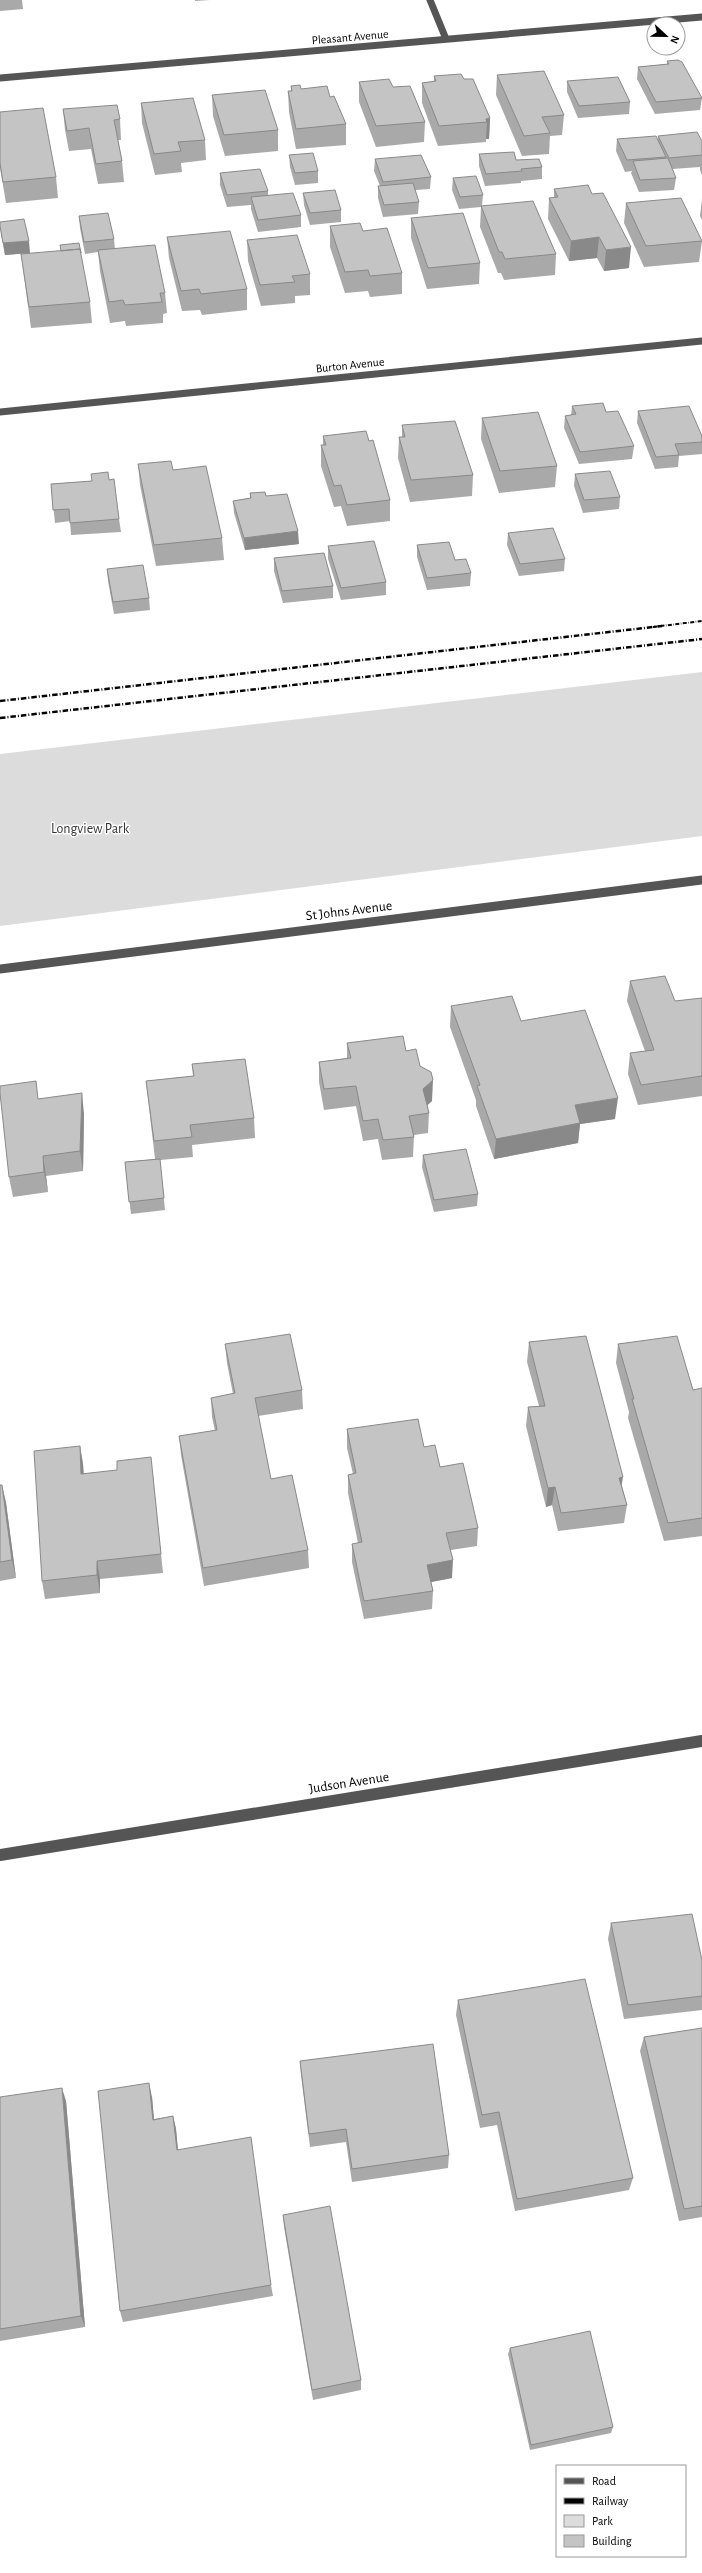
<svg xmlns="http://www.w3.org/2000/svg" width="702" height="2573" viewBox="0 0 702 2573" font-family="'Alegreya Sans',sans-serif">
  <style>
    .green { fill: #dcdcdc }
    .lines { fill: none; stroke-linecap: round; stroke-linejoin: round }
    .minor-far2 { stroke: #555; stroke-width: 7 }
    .minor-far1 { stroke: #555; stroke-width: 9 }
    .minor { stroke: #555; stroke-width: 12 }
    .rail-far1 { stroke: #000; stroke-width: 2; stroke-dasharray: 4 1.5 0.5 1.5; stroke-linecap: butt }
    .rail { stroke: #000; stroke-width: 2.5; stroke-dasharray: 5.5 2 1 2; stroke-linecap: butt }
    .wall { fill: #a9a9a9 }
    .shaded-wall { fill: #898989 }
    .building { fill: #c4c4c4; stroke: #898989 }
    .labels { text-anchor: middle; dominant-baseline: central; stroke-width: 3; stroke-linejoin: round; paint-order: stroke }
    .far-street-label { font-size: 12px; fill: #000; stroke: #fff }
    .park-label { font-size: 14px; fill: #333; stroke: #fff }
    .street-label { font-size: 14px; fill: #000; stroke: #fff }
  </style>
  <rect width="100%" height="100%" fill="#fff"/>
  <path class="green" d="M 702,672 L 702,836 L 0,926 L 0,754 Z"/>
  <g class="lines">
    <path class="minor-far2" d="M 430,0 L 446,39
      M 0,78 L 702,17
      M 0,412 L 702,341"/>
    <path class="minor-far1" d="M 0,969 L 702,880"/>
    <path class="minor" d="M 0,1855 L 702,1741"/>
    <path class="rail-far1" d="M 653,627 L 702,621"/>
    <path class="rail" d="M 0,701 L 662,626
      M 0,718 L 702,639"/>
  </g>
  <path class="wall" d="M 0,0 L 22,0 L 23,9 L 0,11 Z
    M 195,0 L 210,0 L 195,1 Z
    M 667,61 L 702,98 L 700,110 L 655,114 L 637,79 L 638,67 L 667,64 Z
    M 497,75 L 564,115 L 562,135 L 550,136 L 549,154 L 522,156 L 496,95 Z
    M 434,76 L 464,79 L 490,118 L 489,139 L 486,139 L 486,142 L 438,146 L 422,103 L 422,83 L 434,82 Z
    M 567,81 L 630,102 L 629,114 L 578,118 L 567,92 Z
    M 359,82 L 393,87 L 425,122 L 424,142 L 376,147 L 359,102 Z
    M 291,86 L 330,97 L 346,124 L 346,145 L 296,149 L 289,112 L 288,91 L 291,91 Z
    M 212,95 L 278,130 L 278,151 L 225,156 L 213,116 Z
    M 141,103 L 205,140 L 206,160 L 181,163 L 182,172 L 155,175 L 142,123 Z
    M 63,109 L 120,119 L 121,140 L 118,140 L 122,161 L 124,182 L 98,184 L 91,149 L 69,151 L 65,130 Z
    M 0,112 L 56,177 L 58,198 L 6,203 L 0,168 Z
    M 658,136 L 702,141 L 702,175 L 700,170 L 700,167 L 672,169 L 676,178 L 674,190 L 639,192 L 631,173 L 632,171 L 625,172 L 616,151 L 617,139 L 658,139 Z
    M 479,154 L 516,160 L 542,167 L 542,179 L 521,181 L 521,183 L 485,186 L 479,166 Z
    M 289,155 L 318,171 L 318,183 L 295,185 L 290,167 Z
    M 375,159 L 431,177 L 430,189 L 415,190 L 419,202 L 418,214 L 383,217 L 378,198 L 378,186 L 380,186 L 374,171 Z
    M 220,173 L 268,191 L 268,195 L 301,215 L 301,227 L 258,232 L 251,209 L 251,205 L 227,207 L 220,185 Z
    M 453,178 L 483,195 L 482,206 L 556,254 L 555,275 L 504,280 L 501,273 L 498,273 L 480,227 L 481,207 L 459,209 L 452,190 Z
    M 554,189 L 629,268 L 604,271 L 597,258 L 569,261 L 548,219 L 549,198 L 554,198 Z
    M 303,193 L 341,210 L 341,222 L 310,225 L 304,205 Z
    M 702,199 L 702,220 L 700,216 Z
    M 626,203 L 702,241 L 699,262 L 644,267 L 624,223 Z
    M 79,216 L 114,239 L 115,249 L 165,293 L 167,313 L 163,314 L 163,323 L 126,326 L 125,321 L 110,323 L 100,271 L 98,252 L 85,254 L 80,228 Z
    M 411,218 L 480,263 L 479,284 L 427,289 L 411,238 Z
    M 0,222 L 30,253 L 5,255 L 1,234 Z
    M 330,226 L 363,231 L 402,273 L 402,294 L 370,297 L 368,291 L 345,293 L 330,247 Z
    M 167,237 L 247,289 L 247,310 L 202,315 L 200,310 L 182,311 L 169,258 Z
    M 247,240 L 310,274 L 310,295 L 295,296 L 295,303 L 261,306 L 248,261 Z
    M 21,254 L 90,302 L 92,323 L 31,328 Z
    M 572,406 L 606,412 L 634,446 L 632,459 L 579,464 L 564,428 L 565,416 L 571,415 Z
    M 638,411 L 702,436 L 702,454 L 679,456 L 678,467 L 655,469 L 637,423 Z
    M 482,418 L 557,466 L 555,487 L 499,493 L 481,439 Z
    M 402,425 L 473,475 L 472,496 L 410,502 L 398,458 L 399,437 L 402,437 Z
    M 323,436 L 369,441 L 390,500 L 390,521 L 347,526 L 341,506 L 334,507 L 321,466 L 321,445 L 323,445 Z
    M 138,464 L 173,470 L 222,538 L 224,560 L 156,566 L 140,485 Z
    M 575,474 L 620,497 L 619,509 L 583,513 L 574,486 Z
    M 109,480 L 119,519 L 121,532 L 71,535 L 70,521 L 55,523 L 51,484 Z
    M 250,493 L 299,544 L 245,550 L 234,513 L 233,501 L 250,498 Z
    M 508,533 L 565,559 L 564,571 L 519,576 L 507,545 Z
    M 417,545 L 455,560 L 471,573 L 470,586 L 427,590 L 417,557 Z
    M 328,546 L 386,582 L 386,595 L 341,600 L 328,559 Z
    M 274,558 L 333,586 L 333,598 L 283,603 L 274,571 Z
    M 107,569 L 149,598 L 150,610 L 114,614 L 108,581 Z
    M 630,981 L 675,1001 L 702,998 L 702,1096 L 638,1105 L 628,1074 L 630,1053 L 645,1051 L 627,1001 Z
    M 451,1006 L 615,1119 L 580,1124 L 578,1143 L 494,1159 L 476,1106 L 476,1100 L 450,1027 Z
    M 347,1043 L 406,1051 L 420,1066 L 432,1101 L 427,1105 L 429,1113 L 428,1133 L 414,1135 L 413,1157 L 382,1160 L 378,1139 L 363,1141 L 356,1106 L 324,1110 L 319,1082 L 319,1062 L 347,1058 Z
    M 192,1064 L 254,1118 L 255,1138 L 192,1145 L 193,1157 L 160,1160 L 165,1210 L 131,1214 L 125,1162 L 155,1159 L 146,1081 L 193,1076 Z
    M 38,1099 L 84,1114 L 83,1171 L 46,1176 L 48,1192 L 13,1197 L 9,1177 Z
    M 423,1155 L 478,1194 L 477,1206 L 434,1212 L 422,1167 Z
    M 529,1342 L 622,1486 L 627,1505 L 624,1523 L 558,1531 L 552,1505 L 546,1507 L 526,1426 L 528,1407 L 539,1406 L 527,1362 Z
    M 225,1344 L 302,1390 L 303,1409 L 258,1416 L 271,1479 L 308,1550 L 309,1568 L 204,1586 L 181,1455 L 179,1436 L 215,1431 L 212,1417 L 211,1398 L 233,1394 L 227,1363 Z
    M 618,1344 L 693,1390 L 702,1388 L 702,1536 L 664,1541 L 628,1418 L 629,1412 L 616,1363 Z
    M 347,1429 L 424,1447 L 440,1467 L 478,1528 L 477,1546 L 451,1550 L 452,1578 L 431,1582 L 433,1591 L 432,1609 L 364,1619 L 352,1562 L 352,1544 L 358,1543 L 348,1493 L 348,1475 L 353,1474 L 347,1448 Z
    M 80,1446 L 83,1464 L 84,1474 L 153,1476 L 163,1573 L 100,1579 L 100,1593 L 45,1599 L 42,1581 Z
    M 0,1485 L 2,1485 L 6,1503 L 16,1578 L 0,1581 Z
    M 611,1923 L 702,1960 L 702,2010 L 624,2019 L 608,1939 Z
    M 458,2000 L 633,2178 L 629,2190 L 515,2211 L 497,2125 L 480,2128 L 456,2015 Z
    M 702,2028 L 702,2217 L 679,2221 L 640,2051 L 644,2037 Z
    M 300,2061 L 449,2155 L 448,2168 L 352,2182 L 346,2142 L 310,2147 L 301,2075 Z
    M 0,2097 L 66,2101 L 85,2327 L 0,2341 Z
    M 152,2097 L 154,2119 L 173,2116 L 176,2129 L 178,2150 L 271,2285 L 273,2296 L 123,2322 L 120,2311 Z
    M 283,2215 L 361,2380 L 361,2390 L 313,2400 L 284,2227 Z
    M 510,2348 L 613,2427 L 611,2433 L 530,2450 L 508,2354 Z"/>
  <path class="shaded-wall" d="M 490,118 L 489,139 L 486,139 L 487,122 L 486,119 Z
    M 599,237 L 597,258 L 569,261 L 571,241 Z
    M 29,241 L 30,253 L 5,255 L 3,243 Z
    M 631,247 L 629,268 L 604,271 L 606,250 Z
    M 298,531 L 299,544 L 245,550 L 244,538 Z
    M 433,1080 L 432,1101 L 422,1110 L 423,1089 Z
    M 82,1093 L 84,1114 L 83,1171 L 80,1151 Z
    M 618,1098 L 615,1119 L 580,1124 L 578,1143 L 494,1159 L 496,1139 L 575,1105 Z
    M 43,1156 L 46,1176 L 48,1192 L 44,1172 Z
    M 80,1446 L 83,1464 L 84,1493 L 81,1474 Z
    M 623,1477 L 620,1495 L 619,1478 Z
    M 2,1485 L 6,1503 L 16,1578 L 12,1560 Z
    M 555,1487 L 552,1505 L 546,1507 L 548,1488 Z
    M 453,1560 L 452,1578 L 426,1583 L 427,1565 Z
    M 97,1561 L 100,1579 L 100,1593 L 97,1575 Z
    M 149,2083 L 152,2097 L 155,2133 L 153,2120 Z
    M 62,2088 L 66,2101 L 85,2327 L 81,2316 Z
    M 173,2116 L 176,2129 L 179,2163 L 177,2150 Z"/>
  <path class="building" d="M 678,60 L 682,62 L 702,98 L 656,102 L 638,67 L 669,64 L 667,61 Z
    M 544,71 L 564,115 L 542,117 L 550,133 L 524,136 L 497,75 Z
    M 461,74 L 464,79 L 473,79 L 490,118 L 486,119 L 487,122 L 439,126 L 422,83 L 436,81 L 434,76 Z
    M 618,77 L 630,102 L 579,106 L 567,81 Z
    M 389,79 L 393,87 L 410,86 L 425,122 L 376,126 L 359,82 Z
    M 300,85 L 301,89 L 327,86 L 330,97 L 334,96 L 346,124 L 296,129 L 288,91 L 292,91 L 291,86 Z
    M 265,90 L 278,130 L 224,135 L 212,95 Z
    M 193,98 L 205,140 L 178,142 L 181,151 L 154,154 L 141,103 Z
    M 117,105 L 120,119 L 114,120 L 122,161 L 96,164 L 89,128 L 67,131 L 63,109 Z
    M 43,108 L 56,177 L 3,182 L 0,163 L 0,112 Z
    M 697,132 L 702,141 L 702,155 L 669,158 L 658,136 Z
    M 656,136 L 666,157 L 627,160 L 617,139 Z
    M 514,152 L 516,160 L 539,159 L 542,167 L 521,169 L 522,171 L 486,174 L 479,154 Z
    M 313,153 L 318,171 L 295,173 L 289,155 Z
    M 421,155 L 431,177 L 383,182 L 375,159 Z
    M 668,158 L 676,178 L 640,180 L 633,161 Z
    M 260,169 L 268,191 L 227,195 L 220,173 Z
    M 476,176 L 483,195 L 460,197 L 453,178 Z
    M 413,183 L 419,202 L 384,205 L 378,186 Z
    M 588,185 L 592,194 L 603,193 L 631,247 L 606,250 L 599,237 L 571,241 L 549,198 L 558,197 L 554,189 Z
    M 335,190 L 341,210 L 310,213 L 303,193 Z
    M 293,193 L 301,215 L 258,220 L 251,197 Z
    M 681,198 L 702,241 L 646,246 L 626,203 Z
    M 533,201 L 556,254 L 505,259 L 502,252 L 499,252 L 481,206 Z
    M 108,213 L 114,239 L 84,242 L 79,216 Z
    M 463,213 L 480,263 L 428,268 L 411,218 Z
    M 24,219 L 29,241 L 3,243 L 0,226 L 0,222 Z
    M 360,223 L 363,231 L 387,228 L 402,273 L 370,276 L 368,270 L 345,272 L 330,226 Z
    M 230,231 L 247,289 L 201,294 L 199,289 L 181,291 L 167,237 Z
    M 297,235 L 310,274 L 292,276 L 295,282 L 260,285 L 247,240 Z
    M 79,243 L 81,253 L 80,249 L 61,251 L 60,245 Z
    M 155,245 L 165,293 L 160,293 L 162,302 L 125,305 L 123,300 L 109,302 L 98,250 Z
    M 80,249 L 90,302 L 29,307 L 21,254 Z
    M 603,403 L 606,412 L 618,411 L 634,446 L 580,452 L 565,416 L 576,414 L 572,406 Z
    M 689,406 L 702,436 L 702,442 L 675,444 L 679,455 L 656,457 L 638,411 Z
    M 538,412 L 557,466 L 500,471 L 482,418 Z
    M 455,421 L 473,475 L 411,480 L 399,437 L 405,437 L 402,425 Z
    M 366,431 L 369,441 L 373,440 L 390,500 L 347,505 L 341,485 L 334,486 L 321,445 L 326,445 L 323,436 Z
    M 171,461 L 173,470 L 206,466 L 222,538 L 154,545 L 138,464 Z
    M 610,471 L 620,497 L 584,500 L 575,474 Z
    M 108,472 L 109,480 L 114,479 L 119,519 L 70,523 L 69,509 L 53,510 L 51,484 L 92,481 L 91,474 Z
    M 265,492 L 266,496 L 287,494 L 298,531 L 244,538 L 233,501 L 251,498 L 250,493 Z
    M 553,528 L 565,559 L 520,564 L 508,533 Z
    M 374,541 L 386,582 L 341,588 L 328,546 Z
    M 449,542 L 455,560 L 466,559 L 471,573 L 427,578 L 417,545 Z
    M 324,553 L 333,586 L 282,591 L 274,558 Z
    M 143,565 L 149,598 L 113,602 L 107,569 Z
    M 665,976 L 675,1001 L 702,998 L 702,1076 L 641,1085 L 630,1053 L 654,1050 L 630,981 Z
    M 512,996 L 521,1021 L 585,1010 L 618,1098 L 575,1105 L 580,1123 L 496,1139 L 477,1086 L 480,1085 L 451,1006 Z
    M 403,1036 L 406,1051 L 416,1049 L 420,1066 L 431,1072 L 433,1080 L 423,1089 L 429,1113 L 409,1116 L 414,1137 L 383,1140 L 378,1119 L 363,1121 L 356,1086 L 324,1089 L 319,1062 L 351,1058 L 347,1043 Z
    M 245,1059 L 254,1118 L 190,1125 L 192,1137 L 154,1141 L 146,1081 L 194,1076 L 192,1064 Z
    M 36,1081 L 38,1099 L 82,1093 L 80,1151 L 43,1156 L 44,1172 L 9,1177 L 0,1093 L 0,1086 Z
    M 466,1149 L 478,1194 L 434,1200 L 423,1155 Z
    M 160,1159 L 164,1198 L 129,1202 L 125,1162 Z
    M 290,1334 L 302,1390 L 255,1398 L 271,1479 L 292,1475 L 308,1550 L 203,1568 L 179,1436 L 217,1430 L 211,1398 L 235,1393 L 225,1344 Z
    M 586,1336 L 623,1477 L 619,1478 L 627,1505 L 561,1513 L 555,1487 L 548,1488 L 528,1407 L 545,1406 L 529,1342 Z
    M 677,1336 L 693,1390 L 702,1388 L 702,1518 L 668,1523 L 632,1399 L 634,1399 L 618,1344 Z
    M 418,1419 L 424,1447 L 435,1445 L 440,1467 L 463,1463 L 478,1528 L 446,1533 L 453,1560 L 427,1565 L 433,1591 L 364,1601 L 352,1544 L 362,1542 L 348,1475 L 356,1473 L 347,1429 Z
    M 80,1446 L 81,1474 L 117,1470 L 117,1461 L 151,1457 L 161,1554 L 97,1561 L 97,1575 L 42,1581 L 34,1451 Z
    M 0,1485 L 2,1485 L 12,1560 L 0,1562 Z
    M 692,1914 L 702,1960 L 702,1996 L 628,2005 L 611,1923 Z
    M 585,1979 L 633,2178 L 517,2199 L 499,2112 L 482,2115 L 458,2000 Z
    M 702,2028 L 702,2206 L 684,2209 L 644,2037 Z
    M 433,2044 L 449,2155 L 352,2169 L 346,2129 L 309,2134 L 300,2061 Z
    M 149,2083 L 153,2120 L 173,2116 L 177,2150 L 251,2137 L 271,2285 L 120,2311 L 98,2091 Z
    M 62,2088 L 81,2316 L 0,2329 L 0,2097 Z
    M 330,2206 L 361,2380 L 312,2390 L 283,2215 Z
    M 590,2331 L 613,2427 L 531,2445 L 510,2348 Z"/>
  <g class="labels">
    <g class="far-street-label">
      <text transform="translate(350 37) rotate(-5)">Pleasant Avenue</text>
      <text transform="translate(350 365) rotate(-6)">Burton Avenue</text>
    </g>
    <g class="park-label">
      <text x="90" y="829">Longview Park</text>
    </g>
    <g class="street-label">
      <text transform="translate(349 911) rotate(-7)">St Johns Avenue</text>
      <text transform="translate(349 1783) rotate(-9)">Judson Avenue</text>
    </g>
  </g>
  <rect x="556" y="2465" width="130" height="92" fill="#ffffff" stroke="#999999"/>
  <rect x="564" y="2478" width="20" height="6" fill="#555555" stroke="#999999"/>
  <text x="592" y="2485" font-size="12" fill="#000000">Road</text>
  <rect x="564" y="2498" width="20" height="6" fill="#000000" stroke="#999999"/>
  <text x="592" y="2505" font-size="12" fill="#000000">Railway</text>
  <rect x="564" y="2515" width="20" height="12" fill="#dcdcdc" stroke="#999999"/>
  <text x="592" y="2525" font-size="12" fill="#000000">Park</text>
  <rect x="564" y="2535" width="20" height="12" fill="#c4c4c4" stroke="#999999"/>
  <text x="592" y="2545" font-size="12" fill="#000000">Building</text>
  <g transform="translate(666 36) rotate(112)"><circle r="19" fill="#ffffff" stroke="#999999"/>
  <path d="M0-3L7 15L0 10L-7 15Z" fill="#000000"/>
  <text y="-6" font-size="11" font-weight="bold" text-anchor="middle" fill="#000000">N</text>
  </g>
</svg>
